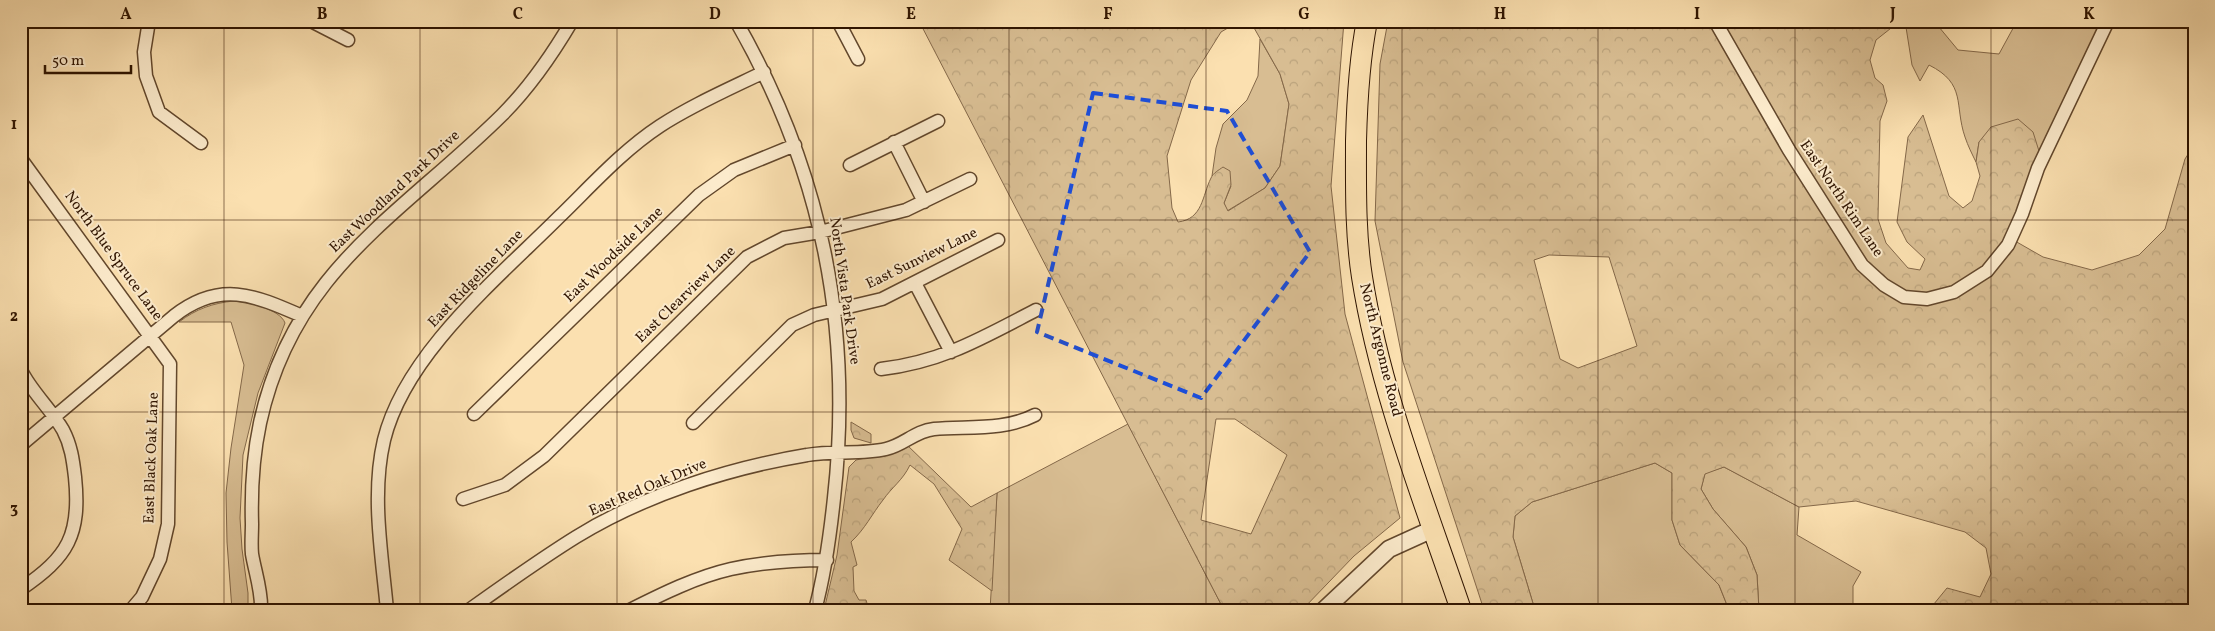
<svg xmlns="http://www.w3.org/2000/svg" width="2215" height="631" viewBox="0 0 2215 631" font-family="Vollkorn,serif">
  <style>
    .green { fill: #d8bd92; stroke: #846849 }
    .forest { fill: url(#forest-crowns); stroke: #846849; fill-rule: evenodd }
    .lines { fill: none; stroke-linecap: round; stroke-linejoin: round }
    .minor-casing { stroke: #62472c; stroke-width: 15 }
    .tertiary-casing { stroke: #62472c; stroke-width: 19 }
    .primary-casing { stroke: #2f1400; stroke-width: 22 }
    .minor { stroke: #fcebcc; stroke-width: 12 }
    .tertiary { stroke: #fcebcc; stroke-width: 16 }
    .primary { stroke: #fbe0b0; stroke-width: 20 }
    .marked { fill: none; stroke: #1d4ed8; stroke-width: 4; stroke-dasharray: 10 6; stroke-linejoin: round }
    .grid { fill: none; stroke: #2f1400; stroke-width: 1; stroke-opacity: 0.55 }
    .labels { text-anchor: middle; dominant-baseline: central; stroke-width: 4; stroke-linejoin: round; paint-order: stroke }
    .street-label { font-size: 15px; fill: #2f1400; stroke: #fcebcc }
    .neatline { fill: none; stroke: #2f1400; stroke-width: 2 }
    .grid-label { font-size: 16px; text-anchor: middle; font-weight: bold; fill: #2f1400 }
  </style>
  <defs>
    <pattern id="forest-crowns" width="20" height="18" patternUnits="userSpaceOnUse" patternTransform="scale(1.25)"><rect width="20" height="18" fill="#d8bd92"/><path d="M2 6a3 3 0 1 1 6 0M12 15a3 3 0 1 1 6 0" fill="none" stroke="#baa27c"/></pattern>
  </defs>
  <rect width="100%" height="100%" fill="#fbe0b0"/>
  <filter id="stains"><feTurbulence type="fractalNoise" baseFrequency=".004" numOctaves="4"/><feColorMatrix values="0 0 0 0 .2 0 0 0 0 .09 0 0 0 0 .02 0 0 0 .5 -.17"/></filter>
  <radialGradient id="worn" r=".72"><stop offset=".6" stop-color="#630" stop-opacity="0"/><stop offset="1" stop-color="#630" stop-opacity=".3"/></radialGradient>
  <path class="green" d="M 1905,21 L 1934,21 L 1958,50 L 1999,54 L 2017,21 L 2112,21 L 2044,167 L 1979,142 L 1976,162 C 1972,154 1968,146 1965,137 C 1954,105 1967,84 1929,65 L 1920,81 L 1912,65 Z
    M 1260,39 L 1280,74 L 1289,104 L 1280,166 L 1265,188 L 1227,211 L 1224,203 L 1231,186 L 1212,176 L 1216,148 L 1223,124 L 1247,100 L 1258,76 Z
    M 234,301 C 248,302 280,309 285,323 L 258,393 L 243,455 L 240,518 L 242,549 L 248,593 L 248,610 L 232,610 L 227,542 L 226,493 L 231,448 L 244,365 L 231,322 L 179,322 C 196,309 213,303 234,301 Z
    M 1128,424 L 1224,610 L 990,610 L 997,493 Z
    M 1655,463 L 1672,473 L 1672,520 L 1680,545 L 1719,585 L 1729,610 L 1535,610 L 1513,537 L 1515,516 L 1532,502 Z
    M 1724,467 L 1799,507 L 1797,535 L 1861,572 L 1853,586 L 1853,610 L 1759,610 L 1757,575 L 1746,547 L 1713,509 L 1701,489 L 1705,473 Z"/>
  <path class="forest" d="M 919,21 L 1344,21 L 1331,186 L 1345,314 L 1400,518 L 1354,556 L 1302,610 L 1224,610 ZM 1238,22 L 1253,26 L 1280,74 L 1289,104 L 1280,166 L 1265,188 L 1228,211 L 1224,203 L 1231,185 L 1230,171 L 1223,167 C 1219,170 1213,173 1211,178 C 1202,196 1203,219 1178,222 L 1172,208 L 1167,156 L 1191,80 L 1221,32 ZM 1216,419 L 1235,419 L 1287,455 L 1251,534 L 1201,520 Z
    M 1388,21 L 1900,21 L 1876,40 L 1870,60 L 1875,78 L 1883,85 L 1887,101 L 1880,121 L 1878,219 L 1886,243 L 1908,268 L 1920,270 L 1925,259 L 1907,242 L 1897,222 L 1908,137 L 1923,115 L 1949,196 L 1963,208 L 1972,201 L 1980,176 L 1976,162 L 1979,142 L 1991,127 L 2018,119 L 2033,132 L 2044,167 L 2015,241 L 2043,257 L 2092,270 L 2139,255 L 2165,229 L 2185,159 L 2194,145 L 2194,610 L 1929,610 L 1947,588 L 1980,597 L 1991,574 L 1986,548 L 1965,532 L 1856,501 L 1799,507 L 1724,467 L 1705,474 L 1701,489 L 1713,509 L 1746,547 L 1757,575 L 1759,610 L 1729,610 L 1719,585 L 1680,545 L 1672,520 L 1672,473 L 1655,463 L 1532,502 L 1515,516 L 1513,537 L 1535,610 L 1484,610 L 1403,362 L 1375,221 L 1380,64 ZM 1549,255 L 1609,257 L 1637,346 L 1578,368 L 1560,359 L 1534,260 Z
    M 851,422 L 871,434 L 871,443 L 854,438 L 851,430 Z
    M 906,444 L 971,507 L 997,493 L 992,591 L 949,560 L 962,529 L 934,484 L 910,465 C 903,480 892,487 883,500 C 872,514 865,529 851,542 L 857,565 L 853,567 L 854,591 L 859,600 L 866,600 L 869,610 L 824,610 L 837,555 L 849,467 L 856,460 L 870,457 Z"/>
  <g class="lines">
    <defs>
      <path id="minor" d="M 149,21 L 144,52 L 146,76 L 159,112 L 201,143
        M 311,21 L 348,40
        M 736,21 C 822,171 853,327 834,498 C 830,536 825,573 815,610
        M 838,21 L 858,59
        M 1715,21 L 1789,150 L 1862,265 L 1884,285 L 1904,297 L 1927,299 L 1954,292 L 1987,271 L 2008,245 L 2022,214 L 2038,168 L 2108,21
        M 894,142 L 924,202
        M 21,159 L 170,364 L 168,524 L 160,559 L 142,597 L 131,610
        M 850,165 L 938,121
        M 915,283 L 951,352
        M 881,369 C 942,362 982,338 1036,310
        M 21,370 C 30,390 51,409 63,430 C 71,445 73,460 75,477 C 81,535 68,557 21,589
        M 474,414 L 699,195 L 734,170 L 795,145
        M 693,423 L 792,325 L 814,315 L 882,299 L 998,240
        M 21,445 L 174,316 C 220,280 254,295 302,316
        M 463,499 L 505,485 L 544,456 L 747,257 L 784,238 L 820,232 L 906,210 L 970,179
        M 261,610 C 262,591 255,572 252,554 C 251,544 252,534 252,524 C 251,490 253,456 260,423 C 293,270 401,215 502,115 C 530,87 552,55 572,21
        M 387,610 C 382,555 371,495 384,440 C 405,354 498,278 559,217 C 591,186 622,151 660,126 C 692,105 729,89 764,72
        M 469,610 C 504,585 539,560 576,537 C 644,495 729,468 807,455 C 833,450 861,455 886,449 C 904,445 915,431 934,429 C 968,426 1004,431 1035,415
        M 630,610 C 662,594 696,577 731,569 C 763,562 795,560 827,560"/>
      <path id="tertiary" d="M 1324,610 L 1389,549 L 1433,529"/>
      <path id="primary" d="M 1367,21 C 1359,61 1357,101 1356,141 C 1356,187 1355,232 1362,277 C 1380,391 1424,501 1461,610"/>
    </defs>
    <use href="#minor" class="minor-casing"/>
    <use href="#tertiary" class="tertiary-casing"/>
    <use href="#primary" class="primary-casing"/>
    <use href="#minor" class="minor"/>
    <use href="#tertiary" class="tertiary"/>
    <use href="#primary" class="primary"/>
  </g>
  <path class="marked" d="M 1093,93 L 1227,111 L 1310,252 L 1201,398 L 1037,332 Z"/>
  <path class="grid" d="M 224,21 L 224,610M 420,21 L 420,610M 617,21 L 617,610M 813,21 L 813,610M 1009,21 L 1009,610M 1206,21 L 1206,610M 1402,21 L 1402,610M 1598,21 L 1598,610M 1795,21 L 1795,610M 1991,21 L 1991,610M 21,220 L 2194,220M 21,412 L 2194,412"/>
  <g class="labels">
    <g class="street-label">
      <text transform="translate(395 192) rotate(-43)">East Woodland Park Drive</text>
      <text transform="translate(1841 199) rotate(56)">East North Rim Lane</text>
      <text transform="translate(614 255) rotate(-44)">East Woodside Lane</text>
      <text transform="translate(113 256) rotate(54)">North Blue Spruce Lane</text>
      <text transform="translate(922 259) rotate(-26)">East Sunview Lane</text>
      <text transform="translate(476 279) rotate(-46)">East Ridgeline Lane</text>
      <text transform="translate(844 291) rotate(82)">North Vista Park Drive</text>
      <text transform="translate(686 295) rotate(-44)">East Clearview Lane</text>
      <text transform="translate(1380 350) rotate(76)">North Argonne Road</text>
      <text transform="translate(152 458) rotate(-88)">East Black Oak Lane</text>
      <text transform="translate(648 488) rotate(-23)">East Red Oak Drive</text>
    </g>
  </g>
  <rect width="2215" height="631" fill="none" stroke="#fbe0b0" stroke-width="55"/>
  <path d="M45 65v8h86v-8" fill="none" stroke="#2f1400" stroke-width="2.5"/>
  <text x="52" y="65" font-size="15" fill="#2f1400" stroke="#fcebcc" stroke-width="4" paint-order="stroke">50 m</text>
  <rect x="28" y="28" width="2160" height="576" class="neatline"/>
  <g class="grid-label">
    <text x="126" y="19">A</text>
    <text x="322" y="19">B</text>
    <text x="518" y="19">C</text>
    <text x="715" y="19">D</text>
    <text x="911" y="19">E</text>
    <text x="1108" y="19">F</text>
    <text x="1304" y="19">G</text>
    <text x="1500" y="19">H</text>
    <text x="1697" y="19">I</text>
    <text x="1893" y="19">J</text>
    <text x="2089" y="19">K</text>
    <text x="14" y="129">1</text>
    <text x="14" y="321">2</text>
    <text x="14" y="513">3</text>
  </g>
  <rect width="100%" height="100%" filter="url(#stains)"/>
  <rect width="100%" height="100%" fill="url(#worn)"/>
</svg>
